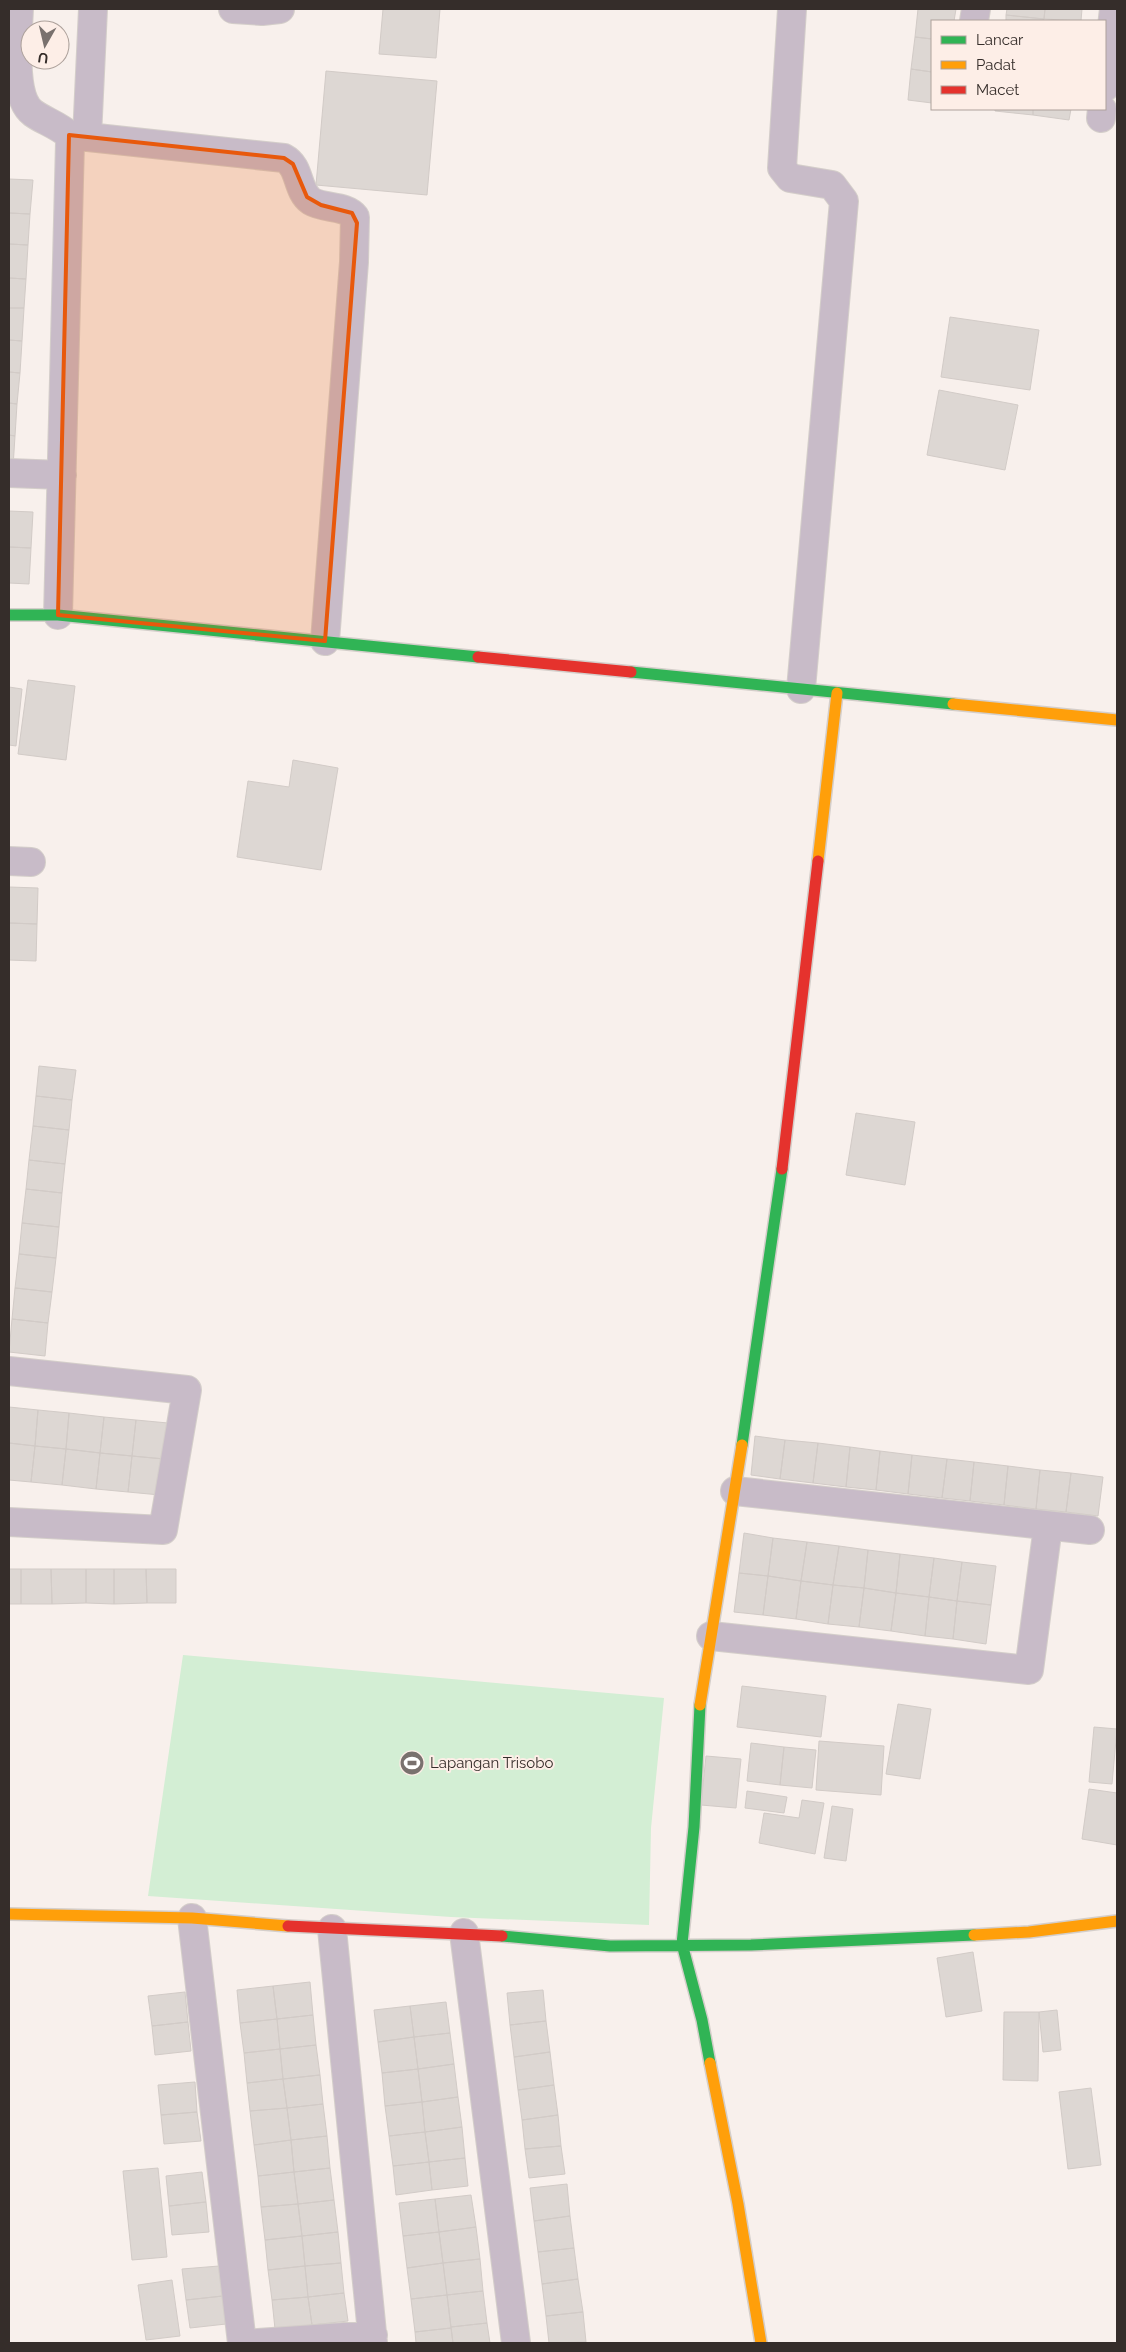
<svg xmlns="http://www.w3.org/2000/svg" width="1126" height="2352" viewBox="0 0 1126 2352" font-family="Raleway,sans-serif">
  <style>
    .green { fill: #d3eed4 }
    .building { fill: #ddd7d3; stroke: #d2cbc7 }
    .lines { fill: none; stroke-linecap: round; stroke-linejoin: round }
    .street-casing { stroke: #d4ceca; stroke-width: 30 }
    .fast-casing { stroke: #d4ceca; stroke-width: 14 }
    .slow-casing { stroke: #d4ceca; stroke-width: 14 }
    .jam-casing { stroke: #d4ceca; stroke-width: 14 }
    .street { stroke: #c8bbc8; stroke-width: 28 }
    .fast { stroke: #30b455; stroke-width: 11 }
    .slow { stroke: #ff9f0a; stroke-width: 11 }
    .jam { stroke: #e5322d; stroke-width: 11 }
    .marked { fill: #e8590c; fill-opacity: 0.2; stroke: #e8590c; stroke-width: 4; stroke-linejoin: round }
    .labels { text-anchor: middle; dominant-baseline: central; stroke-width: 4; stroke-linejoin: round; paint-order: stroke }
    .poi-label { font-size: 15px; fill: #352d2a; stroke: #fdeee7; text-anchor: start }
  </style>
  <rect width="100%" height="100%" fill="#f8f0ec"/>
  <path class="green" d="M 183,1655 L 664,1698 L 651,1828 L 649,1925 L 451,1917 L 148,1896 Z"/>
  <path class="building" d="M 383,9 L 440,9 L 436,58 L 379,54 Z
    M 918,9 L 956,9 L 954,21 L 932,21 L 932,39 L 915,37 Z
    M 1007,9 L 1045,9 L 1044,19 L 1006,15 Z
    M 1045,9 L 1082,9 L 1081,21 L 1044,19 Z
    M 1006,15 L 1044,19 L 1043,21 L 1006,21 Z
    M 915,37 L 932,39 L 932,72 L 911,69 Z
    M 911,69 L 932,72 L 932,103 L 908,100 Z
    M 326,71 L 437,81 L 427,195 L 316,185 Z
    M 995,109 L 1033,109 L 1033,115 L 995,111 Z
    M 1033,109 L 1071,109 L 1069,120 L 1033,115 Z
    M 9,179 L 33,180 L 30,214 L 9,213 Z
    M 9,213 L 30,214 L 28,245 L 9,244 Z
    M 9,244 L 28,245 L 26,279 L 9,278 Z
    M 9,278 L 26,279 L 24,308 L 9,308 Z
    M 9,308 L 24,308 L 22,341 L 9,340 Z
    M 950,317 L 1039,330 L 1030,390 L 941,377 Z
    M 9,340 L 22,341 L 20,373 L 9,372 Z
    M 9,372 L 20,373 L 17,404 L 9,403 Z
    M 939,390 L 1018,405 L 1005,470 L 927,455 Z
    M 9,403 L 17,404 L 15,436 L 9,435 Z
    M 9,435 L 15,436 L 13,467 L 9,467 Z
    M 9,511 L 33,512 L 31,548 L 9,547 Z
    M 9,547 L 31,548 L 29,584 L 9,583 Z
    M 28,680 L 75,686 L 66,760 L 18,754 Z
    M 9,687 L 22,689 L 16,746 L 9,745 Z
    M 293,760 L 338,768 L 321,870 L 237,857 L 248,781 L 289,787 Z
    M 9,887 L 38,888 L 37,924 L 9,923 Z
    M 9,923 L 37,924 L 36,961 L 9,960 Z
    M 39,1066 L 76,1070 L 72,1100 L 36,1096 Z
    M 36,1096 L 72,1100 L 69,1130 L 33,1126 Z
    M 856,1113 L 915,1122 L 905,1185 L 846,1175 Z
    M 33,1126 L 69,1130 L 65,1164 L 29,1160 Z
    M 29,1160 L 65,1164 L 62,1193 L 26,1189 Z
    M 26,1189 L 62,1193 L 59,1227 L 22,1223 Z
    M 22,1223 L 59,1227 L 56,1258 L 19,1254 Z
    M 19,1254 L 56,1258 L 52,1292 L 15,1288 Z
    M 15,1288 L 52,1292 L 48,1323 L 12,1319 Z
    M 12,1319 L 48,1323 L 45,1356 L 9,1352 Z
    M 9,1407 L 38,1410 L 35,1446 L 9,1443 Z
    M 38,1410 L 69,1413 L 66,1449 L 35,1446 Z
    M 69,1413 L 104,1417 L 100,1453 L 66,1449 Z
    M 104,1417 L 136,1420 L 132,1456 L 100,1453 Z
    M 136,1420 L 168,1423 L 164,1459 L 132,1456 Z
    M 755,1436 L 785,1440 L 780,1479 L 751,1475 Z
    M 785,1440 L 818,1443 L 813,1483 L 780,1479 Z
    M 9,1443 L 35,1446 L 31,1482 L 9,1480 Z
    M 818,1443 L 850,1447 L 846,1487 L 813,1483 Z
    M 35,1446 L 66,1449 L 62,1485 L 31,1482 Z
    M 850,1447 L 880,1451 L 876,1490 L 846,1487 Z
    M 66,1449 L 100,1453 L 96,1489 L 62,1485 Z
    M 880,1451 L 912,1455 L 908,1494 L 876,1490 Z
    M 100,1453 L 132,1456 L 128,1492 L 96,1489 Z
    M 912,1455 L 947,1459 L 942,1498 L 908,1494 Z
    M 132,1456 L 164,1459 L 160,1495 L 128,1492 Z
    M 947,1459 L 974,1462 L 970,1501 L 942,1498 Z
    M 974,1462 L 1008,1466 L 1004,1505 L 970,1501 Z
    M 1008,1466 L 1040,1470 L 1036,1509 L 1004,1505 Z
    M 1040,1470 L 1071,1473 L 1066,1512 L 1036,1509 Z
    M 1071,1473 L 1103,1477 L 1098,1516 L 1066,1512 Z
    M 744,1533 L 773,1538 L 768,1576 L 739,1573 Z
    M 773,1538 L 807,1542 L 801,1581 L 768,1576 Z
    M 807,1542 L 839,1546 L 833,1585 L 801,1581 Z
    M 839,1546 L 868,1550 L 864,1588 L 833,1585 Z
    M 868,1550 L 900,1554 L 896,1593 L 864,1588 Z
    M 900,1554 L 934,1558 L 929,1597 L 896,1593 Z
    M 934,1558 L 962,1562 L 957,1601 L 929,1597 Z
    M 962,1562 L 996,1566 L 991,1605 L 957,1601 Z
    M 9,1569 L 21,1569 L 21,1604 L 9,1604 Z
    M 21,1569 L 51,1569 L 52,1604 L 21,1604 Z
    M 51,1569 L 86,1569 L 86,1603 L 52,1604 Z
    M 86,1569 L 114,1569 L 114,1604 L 86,1603 Z
    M 114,1569 L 146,1569 L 147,1603 L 114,1604 Z
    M 146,1569 L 176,1569 L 176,1603 L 147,1603 Z
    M 739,1573 L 768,1576 L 763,1615 L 734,1612 Z
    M 768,1576 L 801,1581 L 796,1619 L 763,1615 Z
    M 801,1581 L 833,1585 L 828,1624 L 796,1619 Z
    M 833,1585 L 864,1588 L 859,1627 L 828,1624 Z
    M 864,1588 L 896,1593 L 891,1631 L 859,1627 Z
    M 896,1593 L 929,1597 L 925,1636 L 891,1631 Z
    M 929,1597 L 957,1601 L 953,1639 L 925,1636 Z
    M 957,1601 L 991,1605 L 986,1644 L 953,1639 Z
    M 742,1686 L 826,1696 L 821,1737 L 737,1727 Z
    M 898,1704 L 931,1709 L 920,1779 L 886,1774 Z
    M 1094,1727 L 1117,1729 L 1112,1784 L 1089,1782 Z
    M 819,1741 L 884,1746 L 881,1795 L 816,1790 Z
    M 751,1743 L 784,1747 L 780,1785 L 747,1781 Z
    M 784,1747 L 816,1750 L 812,1788 L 780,1785 Z
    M 706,1756 L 741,1759 L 736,1808 L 701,1805 Z
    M 1089,1789 L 1117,1793 L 1117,1845 L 1082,1839 Z
    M 747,1791 L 787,1797 L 784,1813 L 745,1808 Z
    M 802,1800 L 824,1803 L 815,1854 L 759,1843 L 764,1813 L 799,1818 Z
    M 832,1806 L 853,1809 L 846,1861 L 824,1858 Z
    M 973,1952 L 982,2011 L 946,2017 L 937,1958 Z
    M 310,1982 L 313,2015 L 277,2019 L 273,1986 Z
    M 273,1986 L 277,2019 L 240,2023 L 237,1990 Z
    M 543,1990 L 546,2021 L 510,2025 L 507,1993 Z
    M 185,1992 L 188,2022 L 152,2026 L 148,1996 Z
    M 446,2002 L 450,2033 L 414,2037 L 410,2006 Z
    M 410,2006 L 414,2037 L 378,2042 L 374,2010 Z
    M 1057,2010 L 1061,2050 L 1043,2052 L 1039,2012 Z
    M 1004,2012 L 1039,2012 L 1038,2081 L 1003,2080 Z
    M 313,2015 L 316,2045 L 280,2049 L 277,2019 Z
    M 277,2019 L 280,2049 L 244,2053 L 240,2023 Z
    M 546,2021 L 550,2052 L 514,2057 L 510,2025 Z
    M 188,2022 L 191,2051 L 155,2055 L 152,2026 Z
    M 450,2033 L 454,2064 L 418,2069 L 414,2037 Z
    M 414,2037 L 418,2069 L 382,2073 L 378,2042 Z
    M 316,2045 L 320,2075 L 283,2079 L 280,2049 Z
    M 280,2049 L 283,2079 L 247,2083 L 244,2053 Z
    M 550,2052 L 554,2085 L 518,2090 L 514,2057 Z
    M 454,2064 L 458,2097 L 422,2102 L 418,2069 Z
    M 418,2069 L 422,2102 L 385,2106 L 382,2073 Z
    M 320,2075 L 323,2104 L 287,2108 L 283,2079 Z
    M 283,2079 L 287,2108 L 250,2111 L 247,2083 Z
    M 195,2082 L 197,2112 L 161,2115 L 158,2085 Z
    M 554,2085 L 558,2115 L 522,2120 L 518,2090 Z
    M 1091,2088 L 1101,2165 L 1068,2169 L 1059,2092 Z
    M 458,2097 L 462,2127 L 425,2132 L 422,2102 Z
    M 422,2102 L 425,2132 L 389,2136 L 385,2106 Z
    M 323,2104 L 327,2136 L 291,2140 L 287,2108 Z
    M 287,2108 L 291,2140 L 254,2145 L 250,2111 Z
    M 197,2112 L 201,2141 L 164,2144 L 161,2115 Z
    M 558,2115 L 561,2146 L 525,2149 L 522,2120 Z
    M 462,2127 L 465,2158 L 429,2162 L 425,2132 Z
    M 425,2132 L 429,2162 L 393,2166 L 389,2136 Z
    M 327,2136 L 330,2168 L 294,2172 L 291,2140 Z
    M 291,2140 L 294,2172 L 258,2176 L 254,2145 Z
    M 561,2146 L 565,2174 L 529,2178 L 525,2149 Z
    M 465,2158 L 468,2186 L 432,2190 L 429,2162 Z
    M 429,2162 L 432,2190 L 396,2195 L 393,2166 Z
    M 158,2168 L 167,2257 L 132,2260 L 123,2171 Z
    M 330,2168 L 334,2200 L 298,2204 L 294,2172 Z
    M 202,2172 L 206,2202 L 169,2206 L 166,2176 Z
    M 294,2172 L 298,2204 L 261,2207 L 258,2176 Z
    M 567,2184 L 570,2216 L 534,2221 L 530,2188 Z
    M 471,2195 L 476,2227 L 439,2232 L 435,2199 Z
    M 435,2199 L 439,2232 L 403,2236 L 399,2203 Z
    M 334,2200 L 338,2232 L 302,2236 L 298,2204 Z
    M 206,2202 L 209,2232 L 172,2235 L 169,2206 Z
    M 298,2204 L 302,2236 L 265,2240 L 261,2207 Z
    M 570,2216 L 574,2248 L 538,2252 L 534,2221 Z
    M 476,2227 L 480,2259 L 443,2263 L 439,2232 Z
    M 338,2232 L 341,2263 L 305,2266 L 302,2236 Z
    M 439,2232 L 443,2263 L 407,2268 L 403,2236 Z
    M 302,2236 L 305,2266 L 268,2270 L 265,2240 Z
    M 574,2248 L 578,2279 L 542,2284 L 538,2252 Z
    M 480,2259 L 483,2291 L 447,2295 L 443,2263 Z
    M 341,2263 L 344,2293 L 308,2297 L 305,2266 Z
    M 443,2263 L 447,2295 L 411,2299 L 407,2268 Z
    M 219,2266 L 223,2296 L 186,2300 L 182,2269 Z
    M 305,2266 L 308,2297 L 272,2300 L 268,2270 Z
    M 578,2279 L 583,2312 L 546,2316 L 542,2284 Z
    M 172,2280 L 180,2336 L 146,2340 L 138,2285 Z
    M 483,2291 L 487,2323 L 451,2327 L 447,2295 Z
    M 344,2293 L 348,2321 L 312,2325 L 308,2297 Z
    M 447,2295 L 451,2328 L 415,2332 L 411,2299 Z
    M 223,2296 L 226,2324 L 190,2328 L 186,2300 Z
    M 308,2297 L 312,2325 L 275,2329 L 272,2300 Z
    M 583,2312 L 586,2342 L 549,2343 L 546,2316 Z
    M 487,2323 L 490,2343 L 453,2343 L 451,2327 Z
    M 451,2328 L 453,2343 L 416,2343 L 415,2332 Z"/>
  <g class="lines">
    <defs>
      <path id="street" d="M 19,9 C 18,33 11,97 33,113 C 44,121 58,125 69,135 L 70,142 L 58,615
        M 233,9 L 262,11 L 280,9
        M 792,9 L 782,168 L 790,178 L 832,185 L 844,201 L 801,689
        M 974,21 L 976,9
        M 1105,87 L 1114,9
        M 1101,118 L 1102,109
        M 69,135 L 284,158 C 301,167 296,190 311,201 C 324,209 346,205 355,217 L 354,262 L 325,641
        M 87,137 L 93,9
        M 9,473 L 62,475
        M 9,861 L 31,862
        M 9,1371 L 187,1390 L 163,1530 L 9,1522
        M 735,1491 L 1090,1530
        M 711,1636 L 1029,1670 L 1048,1526
        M 192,1918 L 242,2343
        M 332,1929 L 373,2343
        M 464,1933 L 516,2343
        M 258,2343 L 373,2335"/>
      <path id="fast" d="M 9,615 L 58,615 L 478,657
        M 631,672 L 953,704
        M 742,1445 L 782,1169
        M 700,1705 L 694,1827 L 682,1944 L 702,2020 L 710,2063
        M 502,1936 L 610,1946 L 751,1945 L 974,1935"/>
      <path id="slow" d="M 953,704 L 1117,720
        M 818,861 L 837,693
        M 700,1705 L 742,1445
        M 9,1914 L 192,1918 L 288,1926
        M 974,1935 L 1029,1932 L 1117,1921
        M 710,2063 L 738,2204 L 761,2343"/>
      <path id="jam" d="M 478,657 L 631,672
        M 782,1169 L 818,861
        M 288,1926 L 502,1936"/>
    </defs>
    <use href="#street" class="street-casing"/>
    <use href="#fast" class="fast-casing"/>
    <use href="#slow" class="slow-casing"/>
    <use href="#jam" class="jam-casing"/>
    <use href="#street" class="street"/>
    <use href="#fast" class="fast"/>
    <use href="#slow" class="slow"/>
    <use href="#jam" class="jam"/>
  </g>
  <path class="marked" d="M 69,135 L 284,158 L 293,164 L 307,197 L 321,205 L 352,213 L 357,223 L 325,641 L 58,615 Z"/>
  <defs>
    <symbol id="stadium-disc" viewBox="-11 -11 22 22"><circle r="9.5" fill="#79716e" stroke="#fdeee7"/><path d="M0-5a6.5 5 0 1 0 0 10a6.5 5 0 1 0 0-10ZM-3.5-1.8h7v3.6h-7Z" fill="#fff"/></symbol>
  </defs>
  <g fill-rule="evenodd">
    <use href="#stadium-disc" x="398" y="1749" width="28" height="28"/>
  </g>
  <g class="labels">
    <g class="poi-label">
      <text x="430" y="1763">Lapangan Trisobo</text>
    </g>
  </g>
  <rect width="1126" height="2352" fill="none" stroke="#352d2a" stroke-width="20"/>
  <rect x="931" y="20" width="175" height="90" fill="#fdeee7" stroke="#ada19b"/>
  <rect x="941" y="36" width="25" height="8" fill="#30b455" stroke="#ada19b"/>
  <text x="976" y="45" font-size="15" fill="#352d2a">Lancar</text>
  <rect x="941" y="61" width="25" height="8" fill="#ff9f0a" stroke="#ada19b"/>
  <text x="976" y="70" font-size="15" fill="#352d2a">Padat</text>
  <rect x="941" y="86" width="25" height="8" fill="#e5322d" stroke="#ada19b"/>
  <text x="976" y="95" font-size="15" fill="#352d2a">Macet</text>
  <g transform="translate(45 45) rotate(188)"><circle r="24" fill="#fdeee7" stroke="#ada19b"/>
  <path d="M0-4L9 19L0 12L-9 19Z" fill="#79716e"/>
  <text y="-8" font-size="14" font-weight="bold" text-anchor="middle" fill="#352d2a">U</text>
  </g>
</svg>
